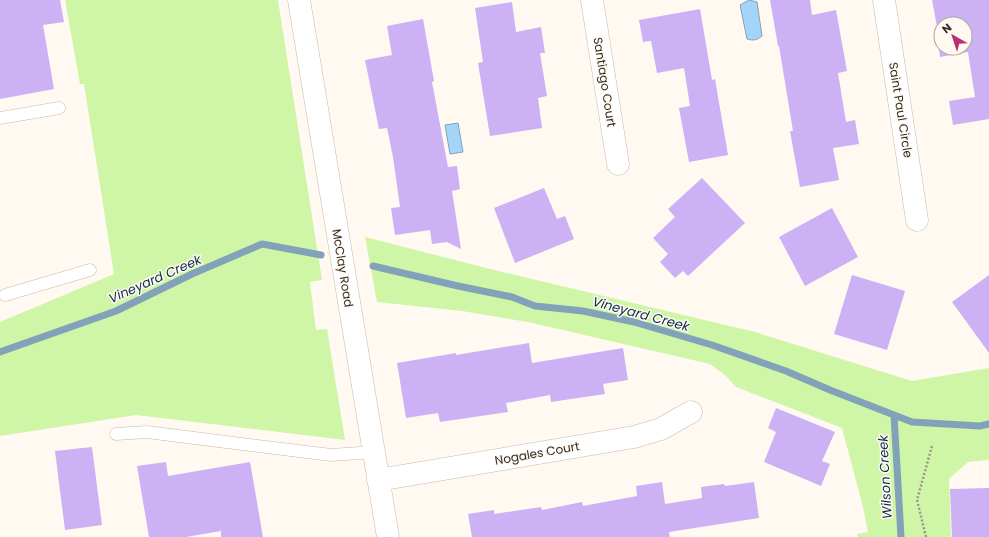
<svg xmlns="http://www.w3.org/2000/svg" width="989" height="537" viewBox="0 0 989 537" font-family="Poppins,sans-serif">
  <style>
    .green { fill: #cff6a6 }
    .water { fill: #a4d5f9; stroke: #82a2b9 }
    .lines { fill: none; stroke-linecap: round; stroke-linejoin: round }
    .stream { stroke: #82a2b9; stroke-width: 7 }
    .building { fill: #ccb1f4; fill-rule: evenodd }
    .lane-casing { stroke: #c6b9a8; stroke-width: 13 }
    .street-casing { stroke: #c6b9a8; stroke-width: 23 }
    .path { stroke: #9c968f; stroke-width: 2.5; stroke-dasharray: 2 2; stroke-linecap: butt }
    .lane { stroke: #fff; stroke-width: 12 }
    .street { stroke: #fff; stroke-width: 22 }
    .labels { text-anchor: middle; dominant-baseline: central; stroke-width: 3; stroke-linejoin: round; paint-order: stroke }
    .street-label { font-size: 12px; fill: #312b25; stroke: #fff9f2 }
    .water-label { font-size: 13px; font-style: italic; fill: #082e46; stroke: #fff9f2 }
  </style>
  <rect width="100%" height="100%" fill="#fff9f2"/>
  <path class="green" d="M 65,0 L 278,0 L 322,280 L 310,282 L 316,330 L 327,329 L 345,440 L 136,415 L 0,436 L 0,322 L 114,274 L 84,84 L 80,84 Z
    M 365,237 L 490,269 L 755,332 L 912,381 L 989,368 L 989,460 L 968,462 L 949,479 L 951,537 L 858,537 L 857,534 L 868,532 L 863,507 L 842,428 L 736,387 L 726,376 L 710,364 L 528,322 L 462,311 L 377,302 Z"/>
  <path class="water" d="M 749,0 L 757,2 L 762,36 C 757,40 754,41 747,39 L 740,5 Z
    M 458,123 L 463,152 L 450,154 L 445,125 Z"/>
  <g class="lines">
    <path class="stream" d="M 373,266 L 458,286 L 512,297 L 535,306 L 583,311 L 634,322 L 712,345 L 766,364 L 786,371 L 830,390 L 912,422 L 980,426 L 989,424
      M 0,352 L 116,311 L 192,274 L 262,244 L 321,255
      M 894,415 L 901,537"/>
  </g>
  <path class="building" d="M 0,0 L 60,0 L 64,22 L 43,25 L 54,89 L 0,99 Z
    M 770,0 L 810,0 L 812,15 L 836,10 L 847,71 L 838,73 L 846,122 L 855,120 L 859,144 L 833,148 L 839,180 L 800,187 L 790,131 L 793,131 L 779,46 L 778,46 Z
    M 932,0 L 989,0 L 989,119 L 953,125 L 949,101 L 975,97 L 968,52 L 940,57 L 936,32 L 938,32 ZM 941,24 L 965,24 L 965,48 L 941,48 Z
    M 512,2 L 516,32 L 541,27 L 545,53 L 540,53 L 547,96 L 538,98 L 542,128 L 490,136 L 478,63 L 483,62 L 475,8 Z
    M 700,9 L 712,80 L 715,79 L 728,155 L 689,162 L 679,108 L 690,106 L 684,68 L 657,73 L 651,41 L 643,42 L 639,20 Z
    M 423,19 L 434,81 L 432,82 L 448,167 L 457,166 L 460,189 L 452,191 L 461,249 L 447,242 L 432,244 L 430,230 L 395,235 L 391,208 L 400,207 L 393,157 L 387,128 L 379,129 L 365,60 L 392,55 L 387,26 Z
    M 702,178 L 745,223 L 688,276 L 683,271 L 675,278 L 660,262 L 668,254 L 653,238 L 675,217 L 668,209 Z
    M 544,188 L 557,219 L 565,216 L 574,239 L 515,263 L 494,208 Z
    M 832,208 L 858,257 L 805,286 L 779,237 Z
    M 852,275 L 905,291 L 887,350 L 834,334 Z
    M 989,275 L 989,353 L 952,302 Z
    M 529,343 L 532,363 L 623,348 L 628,380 L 603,384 L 605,394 L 551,402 L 550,395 L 506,403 L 508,412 L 440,422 L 438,413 L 406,418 L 397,363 L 456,353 L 456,355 Z
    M 776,408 L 835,432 L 822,461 L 830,464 L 821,486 L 764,462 L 776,432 L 768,428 Z
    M 92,447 L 102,525 L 65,530 L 55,451 Z
    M 166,462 L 168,476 L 250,462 L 263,537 L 221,537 L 221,531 L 186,537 L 149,537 L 137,466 Z
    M 662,482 L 665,504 L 702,498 L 701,487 L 724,484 L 725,486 L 754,482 L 759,518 L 669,532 L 670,537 L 472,537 L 468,514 L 494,510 L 494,514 L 541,507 L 542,510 L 582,502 L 583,506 L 637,496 L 636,486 Z
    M 989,488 L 989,537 L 952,537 L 950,489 Z"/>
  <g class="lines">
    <defs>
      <path id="lane" d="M 0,118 L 59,108
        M 5,295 L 90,270
        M 116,434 L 147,432 L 218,441 L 331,455 L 374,452"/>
      <path id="street" d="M 299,0 L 388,537
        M 592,0 L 618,164
        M 884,0 L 917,220
        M 378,480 L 634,437 L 661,429 L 691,412"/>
    </defs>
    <use href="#lane" class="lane-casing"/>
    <use href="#street" class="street-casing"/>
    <path class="path" d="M 926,537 L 917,500 L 932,446"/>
    <use href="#lane" class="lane"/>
    <use href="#street" class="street"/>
  </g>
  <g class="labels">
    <g class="street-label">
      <text transform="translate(605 82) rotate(81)">Santiago Court</text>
      <text transform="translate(901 110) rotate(81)">Saint Paul Circle</text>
      <text transform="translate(343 268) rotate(81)">McClay Road</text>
      <text transform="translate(537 453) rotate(-10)">Nogales Court</text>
    </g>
    <g class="water-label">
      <text transform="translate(155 279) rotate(-24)">Vineyard Creek</text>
      <text transform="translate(641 314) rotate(15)">Vineyard Creek</text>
      <text transform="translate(885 477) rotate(-93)">Wilson Creek</text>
    </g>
  </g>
  <g transform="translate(953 36) rotate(321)"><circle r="19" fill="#fff9f2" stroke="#ada7a0"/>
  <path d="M0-3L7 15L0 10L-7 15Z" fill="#ba3170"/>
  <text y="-6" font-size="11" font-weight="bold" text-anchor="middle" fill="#312b25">N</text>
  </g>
</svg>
